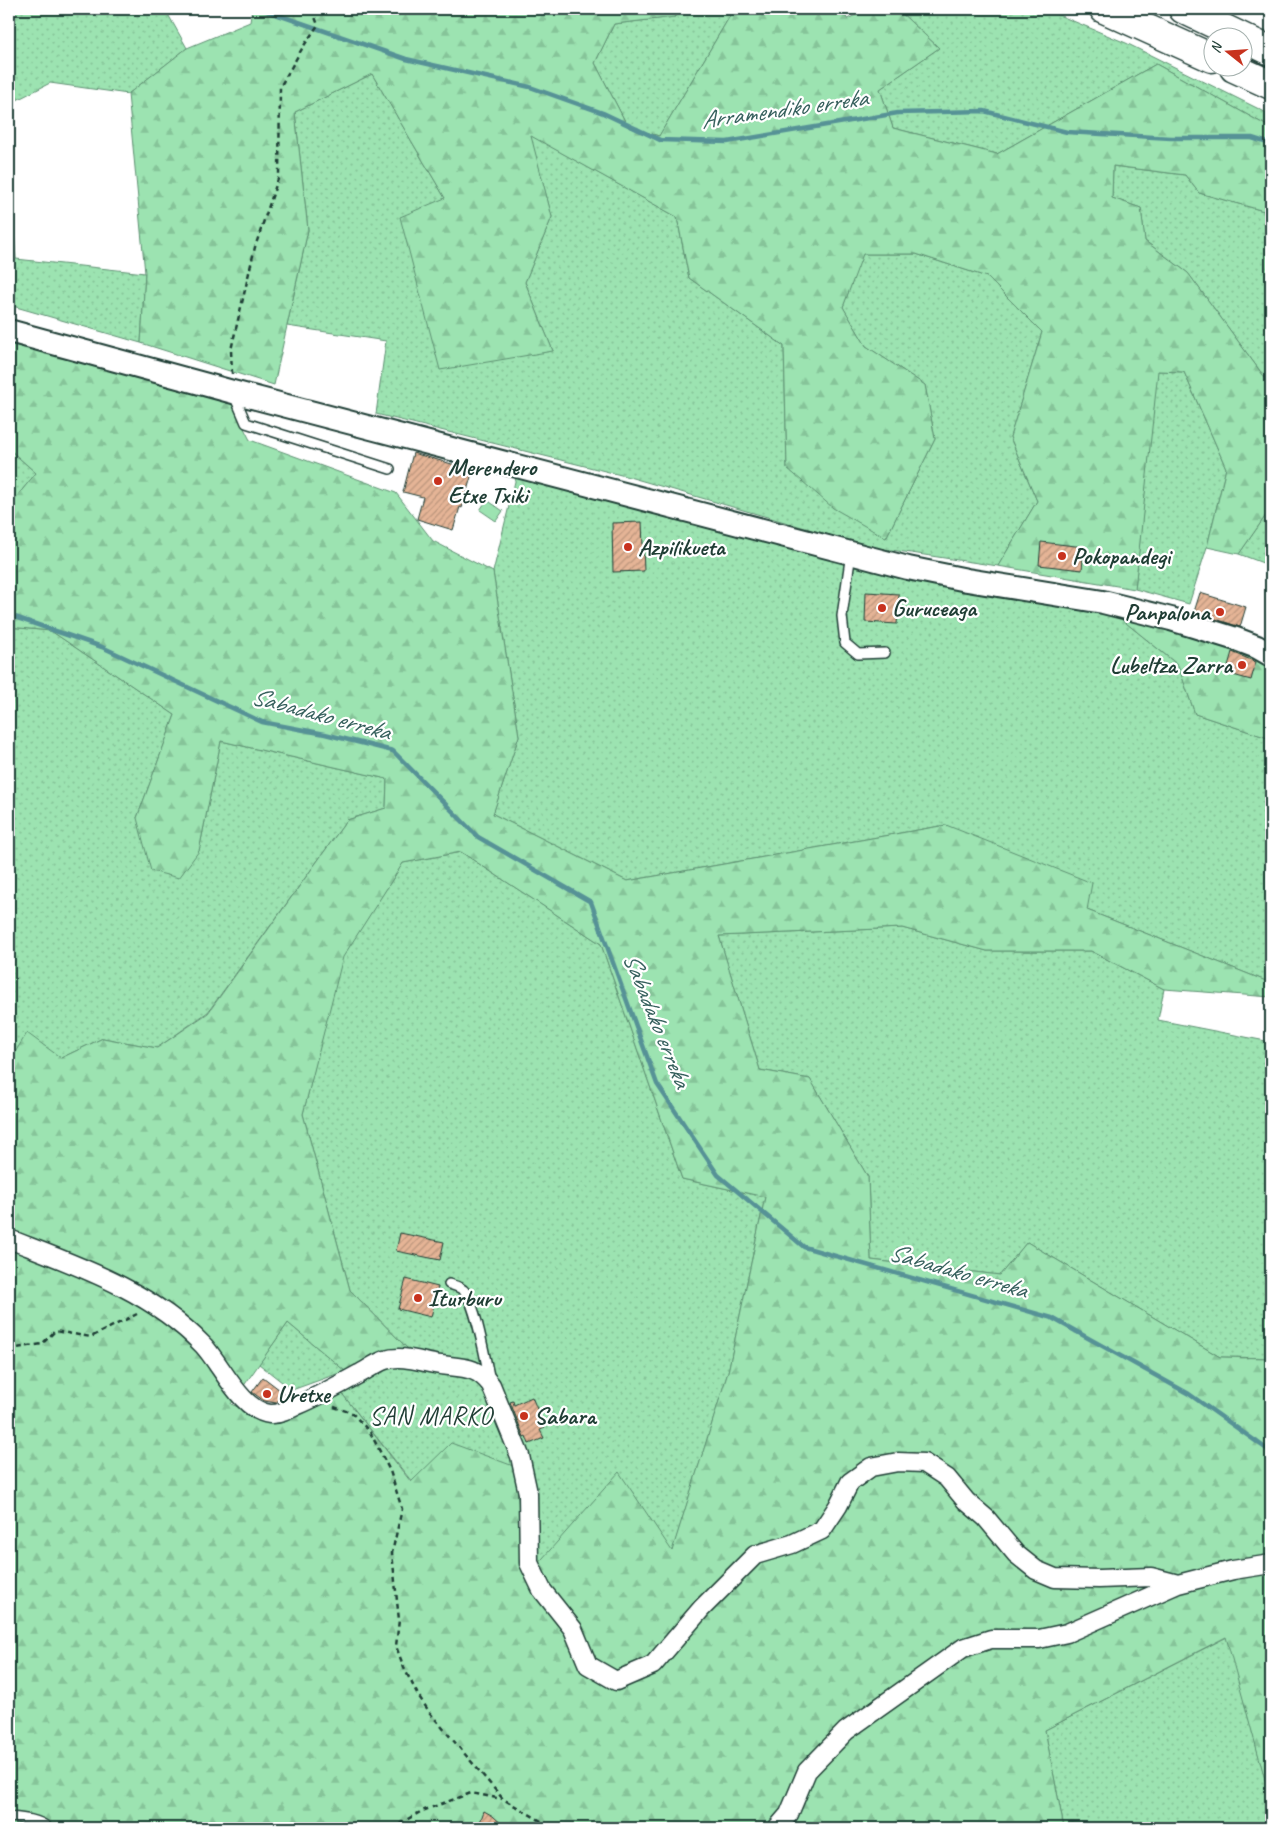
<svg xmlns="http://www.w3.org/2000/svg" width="1280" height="1837" viewBox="0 0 1280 1837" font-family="Caveat,sans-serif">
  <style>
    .grass { fill: url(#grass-dots); stroke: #5e9072 }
    .forest { fill: url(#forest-firs); stroke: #5e9072; fill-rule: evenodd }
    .pitch { fill: #9ce3b1; stroke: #5e9072 }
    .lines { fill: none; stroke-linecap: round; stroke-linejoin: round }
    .stream { stroke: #579296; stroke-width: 4.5 }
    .building { fill: url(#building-hatch); stroke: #1f3d34 }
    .service-casing { stroke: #1f3d34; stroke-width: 12 }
    .minor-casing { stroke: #1f3d34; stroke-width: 21 }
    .tertiary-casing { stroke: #1f3d34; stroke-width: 26 }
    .motorway-casing { stroke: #1f3d34; stroke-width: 31 }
    .path { stroke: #1f3d34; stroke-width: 2.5; stroke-dasharray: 5 4; stroke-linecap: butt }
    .service { stroke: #fff; stroke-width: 9 }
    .minor { stroke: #fff; stroke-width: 18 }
    .tertiary { stroke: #fff; stroke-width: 22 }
    .motorway { stroke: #fff; stroke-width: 28 }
    .poi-dot { fill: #c8321e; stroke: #fff; stroke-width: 2 }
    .labels { text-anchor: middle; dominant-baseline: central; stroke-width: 4.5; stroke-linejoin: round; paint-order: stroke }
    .poi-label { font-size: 24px; font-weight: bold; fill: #1f3d34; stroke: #fff; text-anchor: start }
    .water-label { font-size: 25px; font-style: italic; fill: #36605d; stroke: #fff }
    .neighbourhood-label { font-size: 25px; letter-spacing: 1px; fill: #1f3d34; stroke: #fff }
  </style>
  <defs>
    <pattern id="grass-dots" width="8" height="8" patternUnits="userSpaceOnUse" patternTransform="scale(1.25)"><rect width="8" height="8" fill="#9ce3b1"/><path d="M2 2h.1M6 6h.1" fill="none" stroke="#86c499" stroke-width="1.8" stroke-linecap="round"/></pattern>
    <pattern id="forest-firs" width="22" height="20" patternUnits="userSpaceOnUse" patternTransform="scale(1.25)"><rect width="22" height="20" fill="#9ce3b1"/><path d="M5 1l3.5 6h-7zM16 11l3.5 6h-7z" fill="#86c499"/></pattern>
    <pattern id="building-hatch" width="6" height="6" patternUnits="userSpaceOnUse" patternTransform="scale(1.25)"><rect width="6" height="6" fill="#e5b496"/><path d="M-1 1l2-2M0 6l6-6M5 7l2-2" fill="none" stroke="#b9947b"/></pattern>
  </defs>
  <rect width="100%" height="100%" fill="#fff"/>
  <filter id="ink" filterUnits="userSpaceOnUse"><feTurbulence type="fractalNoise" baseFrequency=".02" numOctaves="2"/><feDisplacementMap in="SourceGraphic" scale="10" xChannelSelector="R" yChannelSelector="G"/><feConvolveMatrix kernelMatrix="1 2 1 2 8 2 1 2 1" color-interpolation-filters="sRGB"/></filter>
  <g filter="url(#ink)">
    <path class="grass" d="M 9,9 L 165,9 L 187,48 L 128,94 L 50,83 L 9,104 Z
      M 673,9 L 734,9 L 659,136 L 628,127 L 595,63 L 614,24 L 675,17 Z
      M 897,9 L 1044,9 L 1126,43 L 1271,115 L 1271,128 L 1156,64 L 997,154 L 893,128 L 880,89 L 939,48 Z
      M 372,74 L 445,198 L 553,351 L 525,282 L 552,217 L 530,135 L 677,217 L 689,278 L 784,346 L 787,468 L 886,538 L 935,439 L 925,385 L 866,346 L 843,307 L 862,254 L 916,254 L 987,277 L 1042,332 L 1010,437 L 1037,501 L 998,566 L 871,547 L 629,477 L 376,414 L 386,341 L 287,326 L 308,230 L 295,112 Z
      M 9,160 L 16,259 L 145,273 L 141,343 L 9,305 Z
      M 1113,166 L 1185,175 L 1199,193 L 1264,211 L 1271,192 L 1271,386 L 1188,273 L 1145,241 L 1141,208 L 1112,198 Z
      M 1157,371 L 1184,372 L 1226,468 L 1207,547 L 1189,604 L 1135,589 Z
      M 9,449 L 36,473 L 9,506 Z
      M 518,469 L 1105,606 L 1178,665 L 1195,714 L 1271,739 L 1271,983 L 1087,910 L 946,825 L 627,881 L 493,814 L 519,736 L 493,572 Z
      M 1271,508 L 1271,566 L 1239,554 Z
      M 9,627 L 51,631 L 175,715 L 137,818 L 199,851 L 221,741 L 387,779 L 386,808 L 347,820 L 208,1012 L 157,1048 L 103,1038 L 61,1058 L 9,1062 Z
      M 461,852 L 601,944 L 682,1179 L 765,1197 L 728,1372 L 672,1552 L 535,1567 L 531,1469 L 498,1378 L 484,1367 L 408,1349 L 350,1290 L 303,1114 L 342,957 L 403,863 Z
      M 902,928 L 987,951 L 1091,951 L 1164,989 L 1158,1020 L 1271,1042 L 1271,1358 L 1220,1357 L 1027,1242 L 1000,1275 L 871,1260 L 868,1177 L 810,1079 L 760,1070 L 719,936 Z
      M 288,1323 L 345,1371 L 292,1390 L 259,1364 Z
      M 394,1361 L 472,1376 L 487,1386 L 516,1467 L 412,1482 L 340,1391 Z
      M 1227,1637 L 1271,1801 L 1271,1828 L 1064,1828 L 1045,1730 Z"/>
    <path class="forest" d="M 252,9 L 673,9 L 675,17 L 614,24 L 595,63 L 628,127 L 659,136 L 734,9 L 843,9 L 847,19 L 869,9 L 897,9 L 939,48 L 880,89 L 893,128 L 997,154 L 1156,64 L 1271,128 L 1271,192 L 1264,211 L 1199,193 L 1185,175 L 1113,166 L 1112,198 L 1141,208 L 1145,241 L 1188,273 L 1271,386 L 1271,508 L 1239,554 L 1207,547 L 1226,468 L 1184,372 L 1158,371 L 1135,589 L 998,566 L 1037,501 L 1010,437 L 1042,332 L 987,277 L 916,254 L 863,254 L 843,307 L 866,346 L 925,385 L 935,439 L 886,538 L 833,508 L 787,468 L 784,346 L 689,278 L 677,217 L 531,136 L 552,217 L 525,282 L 553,351 L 440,370 L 400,217 L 445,198 L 372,74 L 295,112 L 308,230 L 274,385 L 141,343 L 145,273 L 128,94 L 187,48 L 250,22 Z
      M 9,330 L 227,395 L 250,440 L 396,493 L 433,541 L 493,572 L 519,736 L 493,814 L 627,881 L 946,825 L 1092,883 L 1087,910 L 1271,983 L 1271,997 L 1164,989 L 1091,951 L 987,951 L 902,928 L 719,936 L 760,1070 L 810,1079 L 868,1177 L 871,1260 L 1000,1275 L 1027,1242 L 1220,1357 L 1271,1358 L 1271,1801 L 1226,1637 L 1045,1730 L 1064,1828 L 9,1828 L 9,1062 L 27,1033 L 61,1058 L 103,1038 L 157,1048 L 208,1013 L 347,820 L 386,808 L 387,779 L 221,741 L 199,851 L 179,878 L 151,871 L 137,818 L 175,715 L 51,631 L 9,627 L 9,506 L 36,473 L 9,449 ZM 461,852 L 601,944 L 682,1179 L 765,1197 L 728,1372 L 672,1551 L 619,1472 L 535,1567 L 522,1554 L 516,1467 L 451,1443 L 411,1482 L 340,1391 L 271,1421 L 231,1404 L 288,1323 L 345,1371 L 408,1349 L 350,1290 L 303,1114 L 343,957 L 403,863 Z
      M 1105,606 L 1271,662 L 1271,739 L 1195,714 L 1178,665 Z"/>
    <path class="pitch" d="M 487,500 L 503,511 L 496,521 L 480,510 Z"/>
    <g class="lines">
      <path class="stream" d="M 261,9 L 406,59 L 530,87 L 603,113 L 660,140 L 727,142 L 898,113 L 984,111 L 1067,132 L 1171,138 L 1252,138 L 1271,144
        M 9,615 L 102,647 L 262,722 L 325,734 L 393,751 L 478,837 L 591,902 L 657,1084 L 718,1175 L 804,1247 L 1052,1318 L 1189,1394 L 1271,1452"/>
    </g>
    <path class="building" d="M 413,453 L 473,470 L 462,508 L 460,507 L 453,530 L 417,519 L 423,497 L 403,492 Z
      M 642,522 L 644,571 L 613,572 L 612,523 Z
      M 1041,542 L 1084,547 L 1082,570 L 1039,565 Z
      M 866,592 L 899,594 L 897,624 L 865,622 Z
      M 1200,593 L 1246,607 L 1240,627 L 1194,612 Z
      M 1232,652 L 1256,662 L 1251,680 L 1226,673 Z
      M 400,1233 L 444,1242 L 440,1260 L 396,1251 Z
      M 406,1279 L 438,1287 L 431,1317 L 398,1309 Z
      M 263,1377 L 284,1393 L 276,1403 L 264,1401 L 252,1392 Z
      M 532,1397 L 545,1428 L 540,1430 L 544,1438 L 529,1444 L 526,1436 L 524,1437 L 510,1402 L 513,1401 L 514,1405 Z
      M 484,1811 L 493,1816 L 506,1828 L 478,1828 Z"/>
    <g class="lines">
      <defs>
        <path id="service" d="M 234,395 L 246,423 L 390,469
          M 851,553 L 842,616 L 845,643 L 858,654 L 885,653
          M 449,1284 C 456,1286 462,1287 466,1293 C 477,1310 485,1359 490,1380
          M 9,1817 C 21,1818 39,1819 48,1828"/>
        <path id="minor" d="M 9,1239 C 78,1266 150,1290 203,1345 C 221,1364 241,1411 270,1414 C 279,1415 290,1409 298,1405 C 319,1396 339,1385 359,1374 C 367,1370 376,1363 385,1360 C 403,1354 423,1363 441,1365 C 463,1368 477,1366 491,1385 L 520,1456 L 528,1493 L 529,1563 L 542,1590 L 573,1629 L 588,1665 L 616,1681 L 653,1665 L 702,1608 L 755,1555 L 792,1544 L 822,1530 L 838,1506 L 850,1482 L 871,1467 L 898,1462 L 924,1463 L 947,1478 L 966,1501 L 986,1518 L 1016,1554 L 1036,1570 L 1055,1578 L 1099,1579 L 1151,1577 L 1178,1584
          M 777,1828 L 789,1814 L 807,1771 L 846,1731 L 963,1648 L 991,1639 L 1039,1639 L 1067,1633 L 1178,1584 L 1233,1570 L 1271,1564"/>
        <path id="tertiary" d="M 9,331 L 233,392 L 908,568 L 967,580 L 1103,602 L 1171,619 L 1236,639 L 1257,647 L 1271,655"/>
        <path id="motorway" d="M 1104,9 L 1212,58
          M 1183,9 L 1271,51
          M 1234,68 L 1271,85"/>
      </defs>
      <use href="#service" class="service-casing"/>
      <use href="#minor" class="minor-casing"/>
      <use href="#tertiary" class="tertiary-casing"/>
      <use href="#motorway" class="motorway-casing"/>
      <path class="path" d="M 232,374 L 231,350 L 255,247 L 279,176 L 280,87 L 303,47 L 318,25 L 312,9
        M 9,1349 L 42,1344 L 55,1331 L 91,1337 L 137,1314
        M 334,1407 L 352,1413 L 370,1432 L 390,1471 L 402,1509 L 392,1553 L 399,1620 L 396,1646 L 404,1668 L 418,1695 L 430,1713 L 503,1799 L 553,1828
        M 392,1828 L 422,1811 L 471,1793 L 502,1799"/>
      <use href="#service" class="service"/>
      <use href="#minor" class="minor"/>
      <use href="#tertiary" class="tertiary"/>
      <use href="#motorway" class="motorway"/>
    </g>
  </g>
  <g class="poi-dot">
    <circle cx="438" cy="481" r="5"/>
    <circle cx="628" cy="547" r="5"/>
    <circle cx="1062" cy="556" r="5"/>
    <circle cx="882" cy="608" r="5"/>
    <circle cx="1220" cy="612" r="5"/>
    <circle cx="1242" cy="665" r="5"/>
    <circle cx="418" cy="1298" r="5"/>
    <circle cx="267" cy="1394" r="5"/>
    <circle cx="524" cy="1416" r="5"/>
  </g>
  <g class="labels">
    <g class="poi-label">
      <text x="448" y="467">Merendero<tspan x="448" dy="28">Etxe Txiki</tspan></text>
      <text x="638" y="547">Azpilikueta</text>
      <text x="1072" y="556">Pokopandegi</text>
      <text x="892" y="608">Guruceaga</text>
      <text x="1210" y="612" text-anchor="end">Panpalona</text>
      <text x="1232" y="665" text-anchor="end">Lubeltza Zarra</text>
      <text x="428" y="1298">Iturburu</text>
      <text x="277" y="1394">Uretxe</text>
      <text x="534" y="1416">Sabara</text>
    </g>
    <g class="water-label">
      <text transform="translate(784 109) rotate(-8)">Arramendiko erreka</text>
      <text transform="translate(321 714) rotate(15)">Sabadako erreka</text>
      <text transform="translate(657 1020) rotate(68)">Sabadako erreka</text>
      <text transform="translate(958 1271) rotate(16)">Sabadako erreka</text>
    </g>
    <g class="neighbourhood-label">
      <text x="431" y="1416">SAN MARKO</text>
    </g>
  </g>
  <rect width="1280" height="1837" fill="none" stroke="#fff" stroke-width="30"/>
  <rect x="15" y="15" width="1250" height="1807" fill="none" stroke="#1f3d34" stroke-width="2" filter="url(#ink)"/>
  <g transform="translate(1228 52) rotate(287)"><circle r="24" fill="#ffffff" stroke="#a5b1ae"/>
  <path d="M0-4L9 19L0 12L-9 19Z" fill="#c8321e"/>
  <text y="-8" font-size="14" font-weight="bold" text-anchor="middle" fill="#1f3d34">N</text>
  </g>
</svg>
